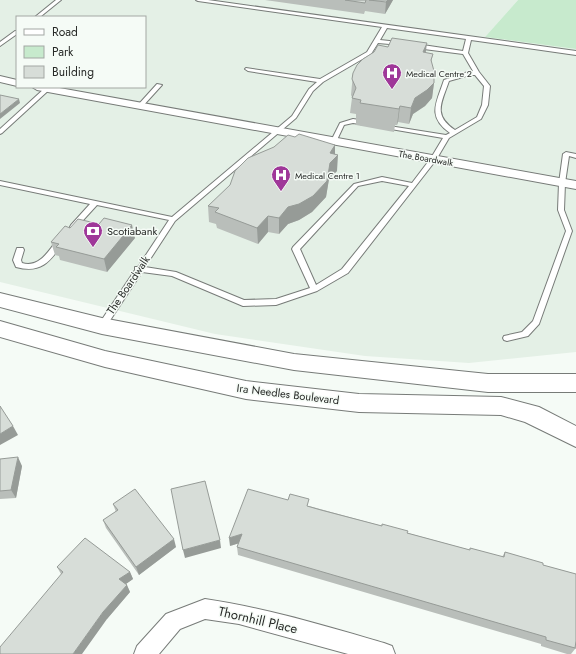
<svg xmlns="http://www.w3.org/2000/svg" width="576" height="654" viewBox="0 0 576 654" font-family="Jost,sans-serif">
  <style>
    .built { fill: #e4f0e6; fill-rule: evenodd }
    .green { fill: #c7eacd }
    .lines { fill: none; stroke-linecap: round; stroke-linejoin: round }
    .service-casing { stroke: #777b78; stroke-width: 2 }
    .minor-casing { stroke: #777b78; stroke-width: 2 }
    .secondary-casing { stroke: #777b78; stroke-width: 2 }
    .service { fill: #fff; fill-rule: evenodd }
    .minor { fill: #fff; fill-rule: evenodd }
    .secondary { fill: #fff; fill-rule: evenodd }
    .wall { fill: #b9beba }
    .shaded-wall { fill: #969b97 }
    .building { fill: #d7ddd8; stroke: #969b97 }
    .labels { text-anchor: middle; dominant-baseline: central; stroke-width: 3; stroke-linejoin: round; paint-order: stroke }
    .far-poi-label { font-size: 9px; fill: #272927; stroke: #f5fbf6; text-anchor: start }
    .far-street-label { font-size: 9px; fill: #272927; stroke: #f5fbf6 }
    .poi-label { font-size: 11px; fill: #272927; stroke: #f5fbf6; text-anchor: start }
    .street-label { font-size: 11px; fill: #272927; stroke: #f5fbf6 }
    .near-street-label { font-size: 13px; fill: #272927; stroke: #f5fbf6 }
  </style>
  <rect width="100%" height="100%" fill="#f5fbf6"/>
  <path class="built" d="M 0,0 L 518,0 L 485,37 L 576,49 L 576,352 L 469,363 L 365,356 L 215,334 L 0,282 ZM 17,17 L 145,17 L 145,87 L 17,87 Z"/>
  <path class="green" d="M 518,0 L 576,0 L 576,49 L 485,37 Z"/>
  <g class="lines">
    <defs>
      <path id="service" d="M 56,0 L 61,0 L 40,17 L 35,17 Z
        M 196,0 L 208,0 L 576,51 L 576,55 L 471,40 L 468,53 L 479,72 L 490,86 L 488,105 L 481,119 L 449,138 L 436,160 L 348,273 L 317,291 L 276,305 L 243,306 L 172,276 L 142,272 L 105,328 L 99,328 L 98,326 L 99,324 L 135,270 L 135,267 L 138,267 L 169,220 L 97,205 L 75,229 L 71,229 L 70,227 L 71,225 L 90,204 L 0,185 L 0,181 L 172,217 L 292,116 L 309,89 L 317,82 L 248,71 L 245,69 L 246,68 L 320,79 L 367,52 L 382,27 L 198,1 ZM 387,28 L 466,39 L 463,51 L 416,44 L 413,46 L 416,48 L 463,54 L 473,71 L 468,72 L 444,80 C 437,102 426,116 450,133 L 446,135 L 383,125 L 383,127 L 385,128 L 443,138 L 431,158 L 412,183 L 382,177 L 354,184 L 293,247 L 292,249 L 310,288 L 276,299 L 244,300 L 176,272 L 145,267 L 175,221 L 296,118 L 313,91 L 323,82 L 371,54 L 378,43 L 401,45 L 401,43 L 399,42 L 380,40 ZM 470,75 L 475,75 L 484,86 L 482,105 L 477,117 L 455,130 C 432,115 442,102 449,81 ZM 382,181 L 409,186 L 342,269 L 316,285 L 300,249 L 358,186 Z
        M 15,31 L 17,31 L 17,34 L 0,46 L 0,42 Z
        M 157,84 L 162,85 L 142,107 L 138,107 L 138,105 Z
        M 45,88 L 50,89 L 2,133 L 0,134 L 0,129 Z
        M 353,119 L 366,121 L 369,123 L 366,125 L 353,123 L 344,125 L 336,142 L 332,142 L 331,141 L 340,123 Z
        M 566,152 L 576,154 L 576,158 L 569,156 L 565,183 L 564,210 L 572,231 L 539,324 L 528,336 L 507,341 L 504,340 L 503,338 L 504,336 L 522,332 L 533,321 L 566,231 L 558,210 L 559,183 L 563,154 Z
        M 57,240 L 60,240 L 64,242 C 50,261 42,274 16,267 L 13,260 L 17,248 L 23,248 L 24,250 L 21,260 L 22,263 C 39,268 48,252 57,240 Z"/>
      <path id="minor" d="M 0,76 L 17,80 L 17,86 L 0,82 Z
        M 32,87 L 54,87 L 576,181 L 576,189 L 37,90 Z
        M 205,599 C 266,608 325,626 384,643 L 392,646 L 395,654 L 348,654 L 239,624 L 205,619 L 180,629 L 159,654 L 134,654 L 137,646 L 166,614 Z"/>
      <path id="secondary" d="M 0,293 L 102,318 L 294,354 L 488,374 L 576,374 L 576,392 L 488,392 L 294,370 L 102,334 L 0,307 Z
        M 0,321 L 105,351 L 246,381 L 359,394 L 501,397 L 539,407 L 576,426 L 576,447 L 525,422 L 501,415 L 359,412 L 246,399 L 105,367 L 0,337 Z"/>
    </defs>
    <use href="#service" class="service-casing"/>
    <use href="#minor" class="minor-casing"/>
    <use href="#secondary" class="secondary-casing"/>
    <use href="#service" class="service"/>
    <use href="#minor" class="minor"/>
    <use href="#secondary" class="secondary"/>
  </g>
  <path class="wall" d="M 265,0 L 393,0 L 385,14 L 365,11 L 364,14 Z
    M 426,53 L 433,54 L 431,63 L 434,83 L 432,98 L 425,106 L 413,114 L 409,124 L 398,122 L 397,125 L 395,125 L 394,132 L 356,125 L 356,114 L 350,113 L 352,98 L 352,97 L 351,95 L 353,73 Z
    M 335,154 L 337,171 L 329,179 L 326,197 L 312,212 L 299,220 L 288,224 L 279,234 L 268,232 L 258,244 L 217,228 L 216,224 L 209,222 L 208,206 Z
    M 70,228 L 135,238 L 107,272 L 60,260 L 59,256 L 55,255 L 51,242 Z
    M 0,459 L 22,466 L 16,498 L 0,499 Z
    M 113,504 L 176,547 L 139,575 L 106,528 L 103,520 L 116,512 Z
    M 309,506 L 470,550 L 470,548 L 502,557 L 505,552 L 543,565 L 576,574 L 576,649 L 575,649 L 571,654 L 567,654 L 541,646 L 541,644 L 238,555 L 237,547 L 239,543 L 230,546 Z
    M 57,567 L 130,572 L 133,579 L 126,584 L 130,592 L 107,619 L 61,574 Z"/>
  <path class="shaded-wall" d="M 388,0 L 393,0 L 385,14 L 386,2 Z
    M 427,43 L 425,58 L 423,52 Z
    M 434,83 L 432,98 L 425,106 L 413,114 L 409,124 L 411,108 L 415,98 Z
    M 19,99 L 20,103 L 0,119 L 0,114 Z
    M 400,106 L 398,122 L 397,125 L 399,109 Z
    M 335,145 L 335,158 L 338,155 L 337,171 L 329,179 L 326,197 L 312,212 L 299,220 L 288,224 L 279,234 L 279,218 Z
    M 268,216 L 268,232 L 258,244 L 257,228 Z
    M 132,225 L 135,238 L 107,272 L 104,259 Z
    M 13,426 L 18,435 L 0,445 L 0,434 Z
    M 18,457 L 22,466 L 16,498 L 11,490 Z
    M 242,534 L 243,542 L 230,546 L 229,538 Z
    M 174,539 L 176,547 L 139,575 L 136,567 Z
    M 220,540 L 221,548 L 185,558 L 183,550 Z
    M 130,572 L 133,579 L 123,586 L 119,579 Z
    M 127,585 L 130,592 L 107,619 L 82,654 L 73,654 L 103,612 Z"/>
  <path class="building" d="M 345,0 L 366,0 L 365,3 Z
    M 369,0 L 388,0 L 386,2 Z
    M 392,38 L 427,43 L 423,52 L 433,54 L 431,60 L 434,71 L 434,83 L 427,90 L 415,98 L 411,108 L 400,106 L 399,109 L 360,103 L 361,100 L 352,98 L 356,88 L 352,79 L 353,73 L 357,65 L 363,59 L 374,52 L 378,45 L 388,47 Z
    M 0,95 L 19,99 L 0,114 Z
    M 299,134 L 335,145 L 330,153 L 338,155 L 330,163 L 327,181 L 313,196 L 299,204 L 288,207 L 279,218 L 268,216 L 257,228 L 215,212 L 219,208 L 208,206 L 230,185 L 235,171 L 248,158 L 274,147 L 288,135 L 295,137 Z
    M 104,218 L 132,225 L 104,259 L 56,247 L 59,244 L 51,242 L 65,226 L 70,228 L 78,219 L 99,224 Z
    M 0,406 L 13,426 L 0,434 Z
    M 18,457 L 11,490 L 0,491 L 0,459 Z
    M 205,481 L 220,540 L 183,550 L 171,489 Z
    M 135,489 L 174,539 L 136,567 L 103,520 L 118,510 L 113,504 Z
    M 248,489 L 288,500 L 290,494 L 309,499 L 307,506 L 321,510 L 382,526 L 382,524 L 408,531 L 407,533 L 470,550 L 470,548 L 504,557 L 505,552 L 543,563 L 543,565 L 576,574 L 576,641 L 575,648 L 546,640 L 546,637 L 237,547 L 242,534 L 229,538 Z
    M 85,538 L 130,572 L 119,579 L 127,585 L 103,612 L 73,654 L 0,654 L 0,647 L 63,572 L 57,567 Z"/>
  <defs>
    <symbol id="hospital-pin" viewBox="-11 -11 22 30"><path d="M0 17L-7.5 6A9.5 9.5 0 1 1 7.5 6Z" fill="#9f3799" stroke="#f5fbf6"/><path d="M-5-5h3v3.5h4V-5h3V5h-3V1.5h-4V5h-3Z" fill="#fff"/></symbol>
    <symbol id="bank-pin" viewBox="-11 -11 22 30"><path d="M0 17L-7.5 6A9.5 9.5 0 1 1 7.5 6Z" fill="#9f3799" stroke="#f5fbf6"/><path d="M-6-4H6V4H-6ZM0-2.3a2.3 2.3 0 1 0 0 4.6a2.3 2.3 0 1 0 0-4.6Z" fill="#fff"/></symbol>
  </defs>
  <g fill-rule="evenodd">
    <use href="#hospital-pin" x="381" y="62" width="22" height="30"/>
    <use href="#hospital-pin" x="270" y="164" width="22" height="30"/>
    <use href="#bank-pin" x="82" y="220" width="22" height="30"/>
  </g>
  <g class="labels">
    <g class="far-poi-label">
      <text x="406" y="73">Medical Centre 2</text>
      <text x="295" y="175">Medical Centre 1</text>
    </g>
    <g class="far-street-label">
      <text transform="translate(426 158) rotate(10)">The Boardwalk</text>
    </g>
    <g class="poi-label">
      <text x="107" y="231">Scotiabank</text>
    </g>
    <g class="street-label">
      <text transform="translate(128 285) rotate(-56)">The Boardwalk</text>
      <text transform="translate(288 394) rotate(7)">Ira Needles Boulevard</text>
    </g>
    <g class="near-street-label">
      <text transform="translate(258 620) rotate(13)">Thornhill Place</text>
    </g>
  </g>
  <rect x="16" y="16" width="130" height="72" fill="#f5fbf6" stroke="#a3a7a3"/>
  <rect x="24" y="29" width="20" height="6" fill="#ffffff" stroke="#a3a7a3"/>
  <text x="52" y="36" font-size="12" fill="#272927">Road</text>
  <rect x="24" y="46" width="20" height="12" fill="#c7eacd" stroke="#a3a7a3"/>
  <text x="52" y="56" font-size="12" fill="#272927">Park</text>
  <rect x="24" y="66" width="20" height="12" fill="#d7ddd8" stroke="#a3a7a3"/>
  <text x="52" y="76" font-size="12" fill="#272927">Building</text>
</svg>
